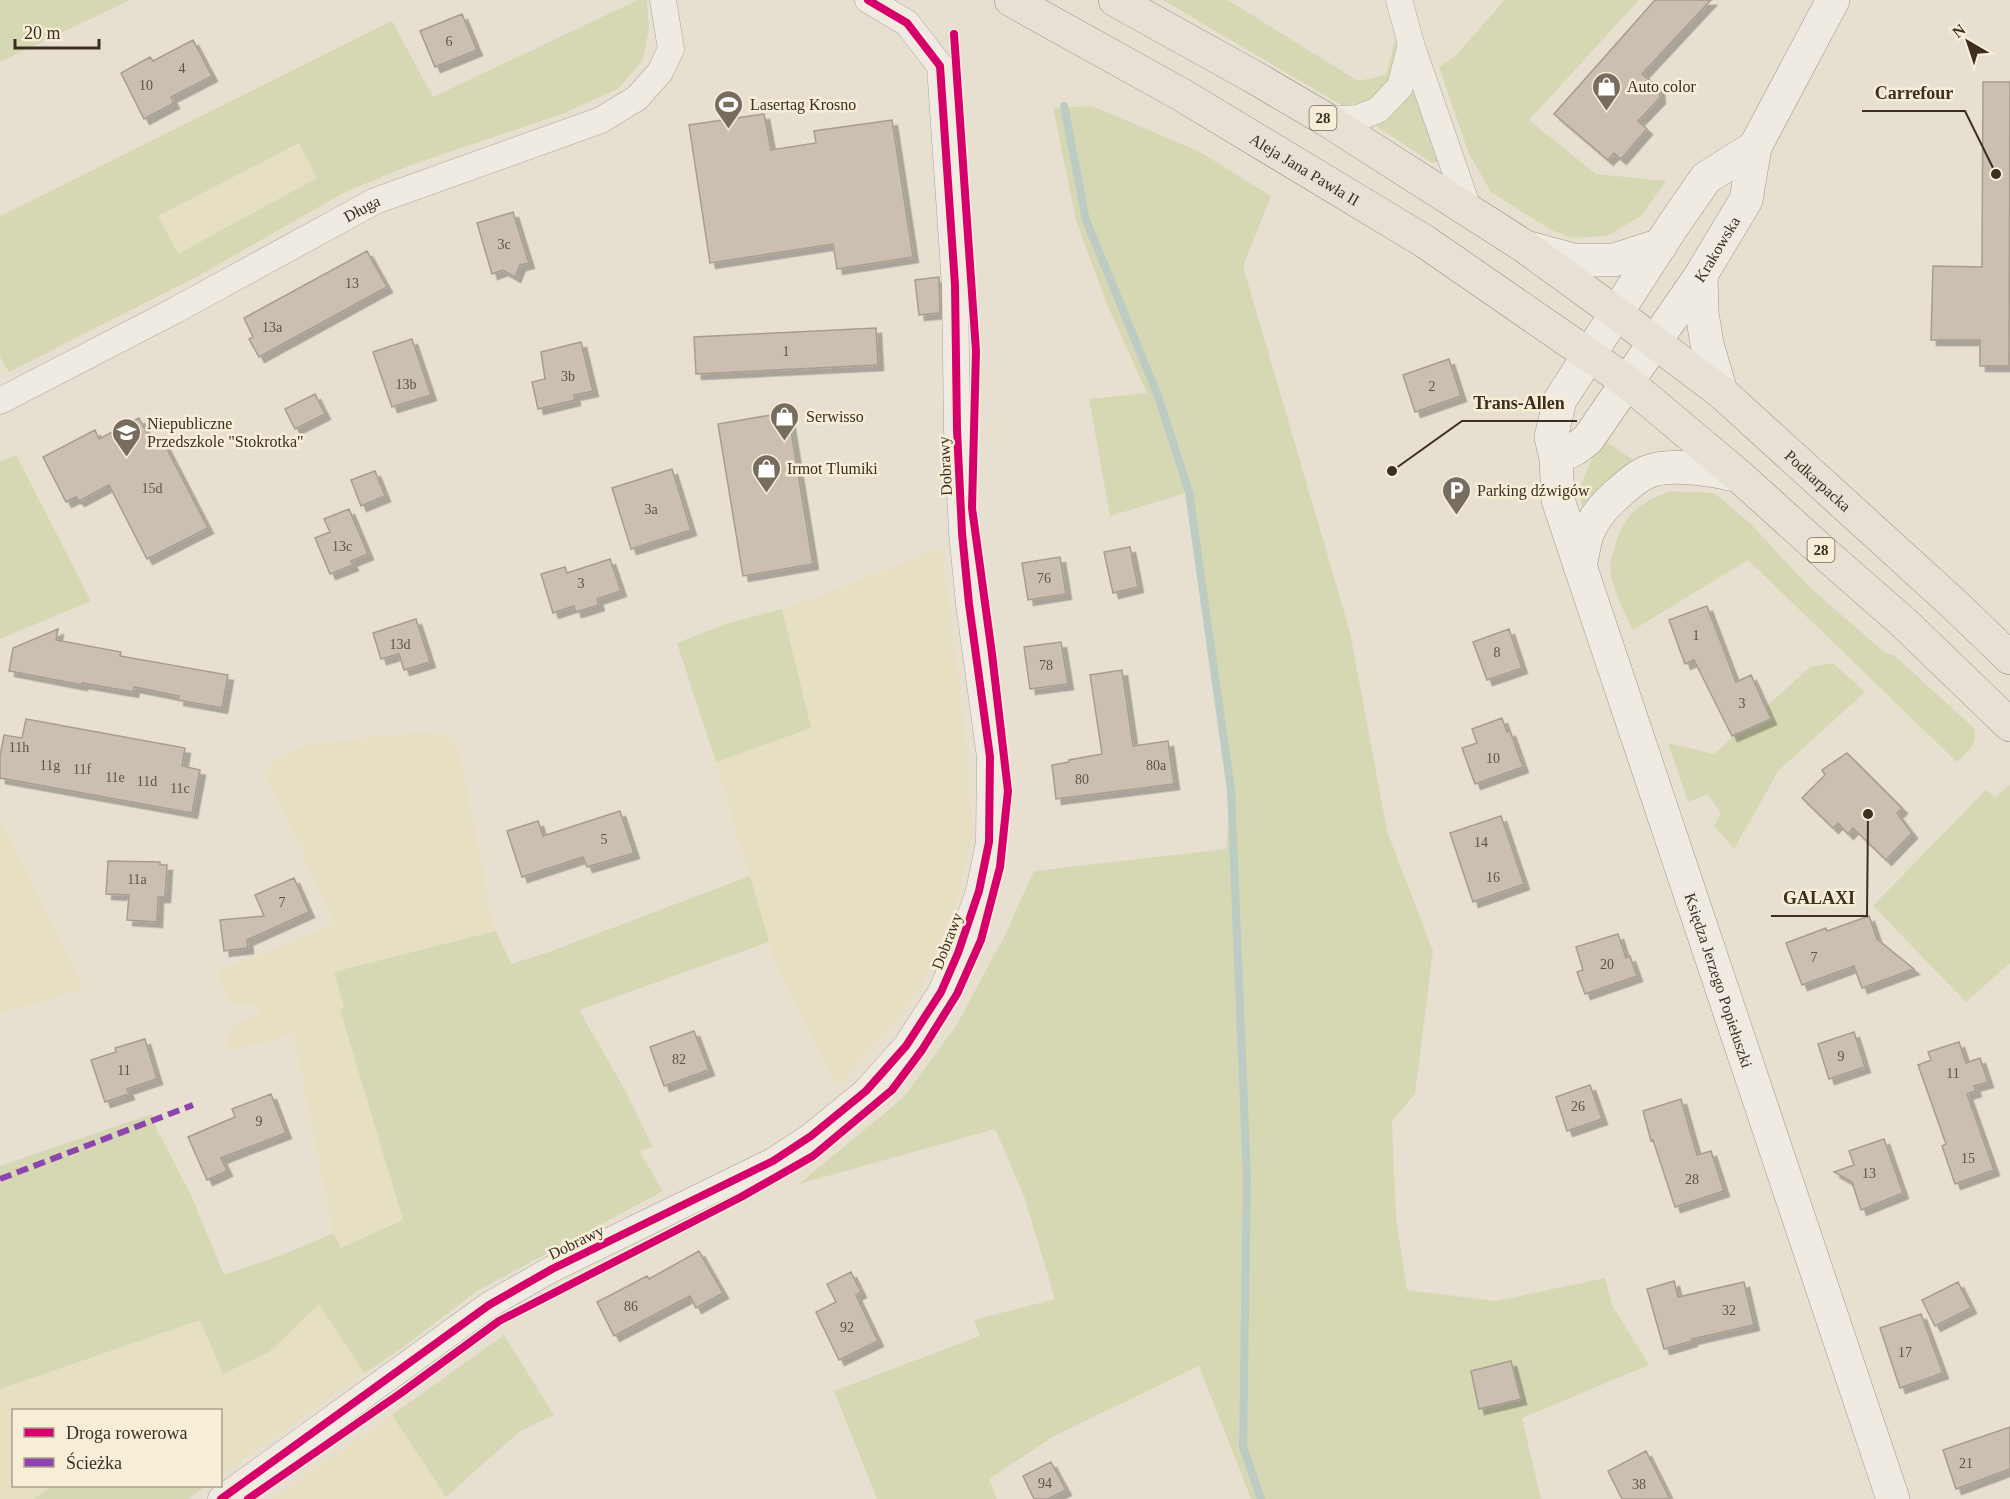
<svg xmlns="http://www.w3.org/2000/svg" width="2010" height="1499" viewBox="0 0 2010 1499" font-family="'Times New Roman',serif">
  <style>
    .farmland { fill: #e6dfc2 }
    .green { fill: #d6d7b3; fill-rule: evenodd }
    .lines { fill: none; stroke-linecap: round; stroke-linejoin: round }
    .stream { stroke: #bcccc2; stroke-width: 8 }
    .building { fill: #cbbfb2; stroke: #a89c90; stroke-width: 1.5; filter: url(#shadow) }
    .street-casing { stroke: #ada599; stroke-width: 27 }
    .secondary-casing { stroke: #9c958a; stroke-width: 34 }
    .primary-casing { stroke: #928b80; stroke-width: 34 }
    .street { stroke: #efebe3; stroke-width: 26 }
    .secondary { stroke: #efebe3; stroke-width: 33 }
    .primary { stroke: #e6e1d4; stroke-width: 33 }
    .quiet { stroke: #8e44ad; stroke-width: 6; stroke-dasharray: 12 6; stroke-linecap: butt }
    .cycleway-casing { stroke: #f7eed8; stroke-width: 11 }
    .cycleway { stroke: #d6006c; stroke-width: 8 }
    .labels { text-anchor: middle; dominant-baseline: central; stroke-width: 5; stroke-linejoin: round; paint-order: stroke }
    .number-label { font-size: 14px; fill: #605244 }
    .shield { fill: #f7eed8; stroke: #756857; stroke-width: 1.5 }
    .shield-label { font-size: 15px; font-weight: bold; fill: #3d2e20 }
    .poi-label { font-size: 16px; fill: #3d2e20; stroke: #f7eed8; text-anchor: start }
    .street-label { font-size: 16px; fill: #3d2e20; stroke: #f7eed8 }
    .leader { fill: none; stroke: #3d2e20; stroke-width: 2 }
    .callout-dot { fill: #3d2e20; stroke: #f7eed8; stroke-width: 2 }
    .callout-label { font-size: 18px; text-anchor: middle; font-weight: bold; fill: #3d2e20; stroke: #f7eed8; stroke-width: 5; stroke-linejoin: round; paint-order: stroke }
  </style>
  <defs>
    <filter id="shadow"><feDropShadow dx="5.5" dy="5.5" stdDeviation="0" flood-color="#0004"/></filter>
  </defs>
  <rect width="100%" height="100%" fill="#e7e0d1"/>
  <path class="farmland" d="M 298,142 L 317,178 L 178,254 L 158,216 Z
    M 942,547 L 964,726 L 973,832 L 957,900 L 920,991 L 889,1030 L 837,1087 L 773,957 L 716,762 L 811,728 L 782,609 L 845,586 Z
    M 418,732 L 447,735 L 458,746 L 482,865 L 490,915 L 496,931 L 334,972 L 344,1007 L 340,1010 L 403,1220 L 340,1248 L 333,1233 L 294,1033 L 232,1051 L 226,1045 L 230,1030 L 241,1021 L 261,1013 L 256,1004 L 246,1006 L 231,1002 L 220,985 L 221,970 L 335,924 L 265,771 L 282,755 L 314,744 Z
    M 0,817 L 84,988 L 0,1014 Z
    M 319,1304 L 365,1373 L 221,1475 L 220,1410 L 14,1410 L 14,1486 L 52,1486 L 33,1499 L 0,1499 L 0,1389 L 201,1320 L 223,1374 L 269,1352 Z
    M 392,1415 L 446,1497 L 444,1499 L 271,1499 Z"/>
  <path class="green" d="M 0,0 L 130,0 L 0,62 Z
    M 638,0 L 647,0 L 649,29 L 643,59 L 619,88 L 562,114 L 411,165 L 347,191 L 198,276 L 9,372 L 0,357 L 0,216 L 392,21 L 433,97 ZM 299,143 L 317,178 L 178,254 L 158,216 Z
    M 1163,0 L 1228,0 L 1358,81 L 1386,75 L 1395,40 C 1401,56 1399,56 1394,72 C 1384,98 1369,102 1343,106 Z
    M 1505,0 L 1639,0 L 1529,120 L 1596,174 L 1666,181 L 1641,216 L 1607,236 L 1572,238 L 1551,230 L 1491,192 L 1469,154 L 1439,67 L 1455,56 Z
    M 1415,87 L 1418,89 L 1438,160 L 1437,162 L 1432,163 L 1376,126 C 1379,120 1385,118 1391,114 C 1401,107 1408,98 1415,87 Z
    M 1092,106 L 1200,152 L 1271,196 L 1243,266 L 1350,632 L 1387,831 L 1433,951 L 1415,1094 L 1392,1120 L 1396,1217 L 1407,1290 L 1496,1301 L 1605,1278 L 1612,1305 L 1649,1365 L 1522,1418 L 1541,1499 L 1251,1499 L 1199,1366 L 1054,1436 L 989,1479 L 997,1499 L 877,1499 L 834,1391 L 980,1336 L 974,1320 L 1055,1299 L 1024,1196 L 995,1129 L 799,1184 L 903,1098 L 956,1026 L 1004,937 L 1034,871 L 1226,849 L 1231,790 L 1189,492 L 1110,516 L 1089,399 L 1147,393 L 1106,302 L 1076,220 L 1053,108 Z
    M 1605,441 L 1641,465 L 1594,505 L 1582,507 L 1579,491 L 1592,458 Z
    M 16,455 L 91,601 L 0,639 L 0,462 Z
    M 1671,491 L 1714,493 L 1751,524 L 1808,586 L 1884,652 L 1895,656 L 1975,729 C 1977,745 1968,751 1957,762 L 1748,560 L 1633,630 C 1625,615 1612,586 1610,569 C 1610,564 1612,556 1614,551 C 1621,517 1639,502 1671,491 Z
    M 782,609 L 811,728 L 716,762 L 677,643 L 725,624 Z
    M 1833,663 L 1865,692 L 1779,770 L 1734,849 L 1714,826 L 1721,814 L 1708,794 L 1688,802 L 1668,743 L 1714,754 L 1810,667 Z
    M 2010,785 L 2010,963 L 1966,1002 L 1873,906 L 1986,790 L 1995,797 Z
    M 750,876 L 769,942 L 579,1010 L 625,1090 L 653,1147 L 639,1151 L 663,1191 L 477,1291 L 402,1348 L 365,1373 L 319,1304 L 269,1352 L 223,1374 L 200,1320 L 0,1389 L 0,1166 L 152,1114 L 156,1128 L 191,1195 L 224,1275 L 287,1253 L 333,1233 L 341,1248 L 403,1220 L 340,1010 L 344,1007 L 334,972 L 496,931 L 511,964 L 546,953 Z
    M 504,1335 L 554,1415 L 519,1432 L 446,1497 L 392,1415 Z
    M 52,1486 L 206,1486 L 188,1499 L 33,1499 Z"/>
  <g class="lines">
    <path class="stream" d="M 1064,106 L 1086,220 L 1158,396 L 1189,492 L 1231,790 L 1247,1177 L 1243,1447 L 1261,1499"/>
  </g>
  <path class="building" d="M 1655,0 L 1711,0 L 1642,74 L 1659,88 L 1660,98 L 1638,121 L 1647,129 L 1621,159 L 1614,153 L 1608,160 L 1554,114 Z
    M 462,14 L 477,50 L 435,67 L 420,31 Z
    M 193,40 L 212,76 L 171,97 L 174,103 L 144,119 L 121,73 L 150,57 L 153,61 Z
    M 1983,82 L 2010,82 L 2009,366 L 1980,366 L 1980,340 L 1931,340 L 1933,266 L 1982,267 Z
    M 764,114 L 771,150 L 816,143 L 814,131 L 892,120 L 913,257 L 837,269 L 833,244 L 710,263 L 689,125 Z
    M 513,212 L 529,263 L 520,265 L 515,277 L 503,270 L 492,274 L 477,223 Z
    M 367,251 L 387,287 L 259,357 L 249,339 L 253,337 L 244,318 Z
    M 939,277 L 940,313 L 919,315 L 915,280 Z
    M 876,328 L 878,365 L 696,374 L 694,337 Z
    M 412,339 L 431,395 L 392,407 L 373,352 Z
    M 581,342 L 593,391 L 574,395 L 575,400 L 538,409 L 532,382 L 545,379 L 541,352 Z
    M 1449,359 L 1461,396 L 1415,412 L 1403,375 Z
    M 315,394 L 325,414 L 295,429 L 285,409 Z
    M 788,412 L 813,564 L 743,576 L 718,424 Z
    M 139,418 L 155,448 L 164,443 L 208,528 L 147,559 L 109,485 L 79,501 L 76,497 L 66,502 L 43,457 L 95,430 L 99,439 Z
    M 672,469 L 691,530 L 631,549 L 612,488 Z
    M 375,471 L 385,496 L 361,506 L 351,480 Z
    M 349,509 L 368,554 L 351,561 L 353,565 L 330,574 L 315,538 L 330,532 L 324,519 Z
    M 1130,547 L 1138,587 L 1113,593 L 1104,552 Z
    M 1060,557 L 1066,594 L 1028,600 L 1022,563 Z
    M 610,559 L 621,591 L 597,599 L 599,605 L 576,612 L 574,606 L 553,613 L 541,574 L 565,567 L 567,573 Z
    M 1707,606 L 1736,682 L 1751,675 L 1771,719 L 1732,736 L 1694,660 L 1685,664 L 1669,620 Z
    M 416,619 L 430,662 L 404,670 L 399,654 L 381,659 L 373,633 Z
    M 58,629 L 56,640 L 121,652 L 120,656 L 228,675 L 222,708 L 178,700 L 179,696 L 134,687 L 133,692 L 82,683 L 82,685 L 9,671 L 13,648 Z
    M 1509,629 L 1522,668 L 1487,680 L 1473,642 Z
    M 1061,642 L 1068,684 L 1030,689 L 1024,647 Z
    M 1122,670 L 1133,746 L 1168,741 L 1174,784 L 1056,799 L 1052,765 L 1069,762 L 1069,760 L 1102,754 L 1090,675 Z
    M 1502,718 L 1507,732 L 1510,731 L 1523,767 L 1475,784 L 1462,748 L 1477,743 L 1472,729 Z
    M 26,719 L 185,748 L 182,766 L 200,770 L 192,813 L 0,778 L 0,756 L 4,735 L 22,738 Z
    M 1847,753 L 1902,808 L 1897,813 L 1912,833 L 1886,860 L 1853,828 L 1848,834 L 1838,823 L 1833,828 L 1802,798 L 1825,775 L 1822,770 Z
    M 620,811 L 634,853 L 587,867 L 583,857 L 522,877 L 507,831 L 538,821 L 543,836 Z
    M 1501,816 L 1524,884 L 1473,902 L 1450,833 Z
    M 108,861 L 160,862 L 160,865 L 167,865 L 165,897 L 158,897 L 157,922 L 127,920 L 129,895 L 106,894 Z
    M 294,878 L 309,912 L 247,940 L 248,948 L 224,951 L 220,920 L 264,916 L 255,895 Z
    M 1869,916 L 1877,939 L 1914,969 L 1862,988 L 1854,966 L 1802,985 L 1786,943 L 1826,928 L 1827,931 Z
    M 1618,934 L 1626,958 L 1630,956 L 1637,976 L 1585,994 L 1577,972 L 1583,970 L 1576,947 Z
    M 694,1031 L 709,1070 L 664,1086 L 650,1047 Z
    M 1854,1032 L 1865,1067 L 1829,1079 L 1818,1044 Z
    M 145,1039 L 157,1079 L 127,1089 L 129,1094 L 105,1102 L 91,1060 L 116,1052 L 115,1048 Z
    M 1959,1042 L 1966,1063 L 1980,1058 L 1988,1082 L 1974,1086 L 1976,1091 L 1967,1094 L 1994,1170 L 1955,1184 L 1942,1146 L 1946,1144 L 1918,1065 L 1931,1060 L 1928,1052 Z
    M 1590,1085 L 1602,1119 L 1567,1131 L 1556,1097 Z
    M 271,1094 L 286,1133 L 221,1158 L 227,1171 L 207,1180 L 188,1137 L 235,1117 L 232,1109 Z
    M 1681,1099 L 1697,1155 L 1711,1151 L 1724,1191 L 1675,1207 L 1653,1140 L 1651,1141 L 1643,1111 Z
    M 1884,1139 L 1903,1193 L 1861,1210 L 1852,1182 L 1834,1172 L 1854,1165 L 1849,1151 Z
    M 699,1251 L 723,1293 L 696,1308 L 690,1296 L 614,1336 L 597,1302 L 647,1276 L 649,1279 Z
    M 851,1272 L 861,1292 L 856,1295 L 878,1341 L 839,1360 L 816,1312 L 836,1302 L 827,1284 Z
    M 1674,1281 L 1678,1297 L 1744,1282 L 1754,1325 L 1692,1339 L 1692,1341 L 1664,1349 L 1647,1289 Z
    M 1958,1282 L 1971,1308 L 1935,1326 L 1922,1300 Z
    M 1921,1314 L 1943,1373 L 1900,1388 L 1880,1328 Z
    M 1511,1361 L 1521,1399 L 1479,1409 L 1471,1371 Z
    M 2010,1427 L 2010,1469 L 1956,1489 L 1943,1450 Z
    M 1646,1451 L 1670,1499 L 1622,1499 L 1608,1471 Z
    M 1051,1462 L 1066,1490 L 1048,1499 L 1034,1499 L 1023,1476 Z"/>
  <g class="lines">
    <defs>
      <g id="street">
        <path d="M 1399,0 L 1411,44 L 1469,211"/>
        <path d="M 1327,120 L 1358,118 L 1378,110 L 1400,87 L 1411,44"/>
        <path id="s1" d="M 0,401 L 174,311 L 375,201 L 601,120 L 637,98 L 660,72 L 671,49 L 663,0"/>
        <path d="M 221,1499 L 489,1305 L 552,1269 L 773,1161 L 811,1136 L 866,1091 L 906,1046 L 941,992 L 958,953 L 979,891 L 989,842 L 990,757 L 969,604 L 962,533 L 957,430 L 955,285 L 940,66 L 907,23 L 868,0"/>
      </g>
      <g id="secondary">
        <path id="s2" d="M 1755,147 L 1706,178 L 1674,224 L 1560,400 L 1551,437 L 1556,458 L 1558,500 L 1893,1499"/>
        <path d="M 1529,248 L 1573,260 L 1614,260 L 1661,245"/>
        <path d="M 1701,275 L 1702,313 L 1707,344 L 1721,392"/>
        <path id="s3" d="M 1556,458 L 1575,449 L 1588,439 L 1701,275 L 1746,200 L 1755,147 L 1833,0"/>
        <path d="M 1580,567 C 1582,557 1584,545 1587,535 C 1592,521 1603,507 1614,497 C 1624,488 1634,478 1647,472 C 1671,462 1715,470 1739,476"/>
      </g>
      <g id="primary">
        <path id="s4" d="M 1011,0 L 1182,95 L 1424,241 L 1589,355 L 1627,382 L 1739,476 L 1831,559 L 1903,622 L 2010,725"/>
        <path id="s5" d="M 1115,0 L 1252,76 L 1327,120 L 1524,246 L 1616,313 L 1721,392 L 1955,605 L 2010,658"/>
      </g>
    </defs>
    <use href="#street" class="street-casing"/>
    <use href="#secondary" class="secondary-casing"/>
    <use href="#primary" class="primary-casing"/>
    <use href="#street" class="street"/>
    <use href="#secondary" class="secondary"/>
    <use href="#primary" class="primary"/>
    <path class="quiet" d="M 0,1179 L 193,1105"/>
    <defs>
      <path id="cycleway" d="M 221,1499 L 489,1305 L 552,1269 L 773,1161 L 811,1136 L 866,1091 L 906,1046 L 941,992 L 958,953 L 979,891 L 989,842 L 990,757 L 969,604 L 962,533 L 957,430 L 955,285 L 940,66 L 907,23 L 868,0
        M 248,1499 L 401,1393 L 499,1321 L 741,1197 L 813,1156 L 892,1090 L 922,1050 L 957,994 L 981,940 L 1000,867 L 1008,791 L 992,654 L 972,508 L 976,351 L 954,34"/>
    </defs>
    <use href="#cycleway" class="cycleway-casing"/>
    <use href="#cycleway" class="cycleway"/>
  </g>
  <defs>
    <symbol id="shop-pin" viewBox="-11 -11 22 30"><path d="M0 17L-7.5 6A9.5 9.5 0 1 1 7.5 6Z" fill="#786c5e" stroke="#f7eed8"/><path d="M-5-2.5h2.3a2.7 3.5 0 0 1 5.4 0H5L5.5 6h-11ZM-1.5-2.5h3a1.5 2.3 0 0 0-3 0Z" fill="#fff"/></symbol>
    <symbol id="stadium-pin" viewBox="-11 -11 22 30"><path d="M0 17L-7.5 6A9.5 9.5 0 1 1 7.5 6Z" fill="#786c5e" stroke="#f7eed8"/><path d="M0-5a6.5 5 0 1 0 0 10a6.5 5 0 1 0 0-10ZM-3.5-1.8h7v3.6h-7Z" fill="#fff"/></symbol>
    <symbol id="school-pin" viewBox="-11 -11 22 30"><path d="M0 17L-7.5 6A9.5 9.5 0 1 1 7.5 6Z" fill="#786c5e" stroke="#f7eed8"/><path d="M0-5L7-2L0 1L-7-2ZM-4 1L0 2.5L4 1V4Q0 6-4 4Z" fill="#fff"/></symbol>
    <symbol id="parking-pin" viewBox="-11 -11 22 30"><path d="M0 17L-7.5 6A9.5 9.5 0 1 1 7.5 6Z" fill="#786c5e" stroke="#f7eed8"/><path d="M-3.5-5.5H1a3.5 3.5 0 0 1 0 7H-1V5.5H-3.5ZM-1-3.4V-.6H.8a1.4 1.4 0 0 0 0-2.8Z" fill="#fff"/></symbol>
  </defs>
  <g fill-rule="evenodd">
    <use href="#shop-pin" x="1590" y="70" width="33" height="45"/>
    <use href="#stadium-pin" x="712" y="88" width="33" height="45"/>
    <use href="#shop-pin" x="768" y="400" width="33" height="45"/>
    <use href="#school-pin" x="110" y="416" width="33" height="45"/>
    <use href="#shop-pin" x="750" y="452" width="33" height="45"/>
    <use href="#parking-pin" x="1440" y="474" width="33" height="45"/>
  </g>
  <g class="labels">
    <g class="number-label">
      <text x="449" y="41">6</text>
      <text x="182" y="68">4</text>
      <text x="146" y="85">10</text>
      <text x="504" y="244">3c</text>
      <text x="352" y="283">13</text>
      <text x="272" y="327">13a</text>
      <text x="786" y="351">1</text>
      <text x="568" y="376">3b</text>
      <text x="406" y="384">13b</text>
      <text x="1432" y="386">2</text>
      <text x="152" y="488">15d</text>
      <text x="651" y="509">3a</text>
      <text x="342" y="546">13c</text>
      <text x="1044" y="578">76</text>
      <text x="581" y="583">3</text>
      <text x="1696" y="635">1</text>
      <text x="400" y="644">13d</text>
      <text x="1497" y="652">8</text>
      <text x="1046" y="665">78</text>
      <text x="1742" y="703">3</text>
      <text x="19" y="747">11h</text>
      <text x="1493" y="758">10</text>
      <text x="50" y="765">11g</text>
      <text x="1156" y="765">80a</text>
      <text x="82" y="769">11f</text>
      <text x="115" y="777">11e</text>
      <text x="1082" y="779">80</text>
      <text x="147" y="781">11d</text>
      <text x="180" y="788">11c</text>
      <text x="604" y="839">5</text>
      <text x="1481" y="842">14</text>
      <text x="1493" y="877">16</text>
      <text x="137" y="879">11a</text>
      <text x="282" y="902">7</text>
      <text x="1814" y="957">7</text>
      <text x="1607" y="964">20</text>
      <text x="1841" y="1056">9</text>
      <text x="679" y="1059">82</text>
      <text x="124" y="1070">11</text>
      <text x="1953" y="1073">11</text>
      <text x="1578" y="1106">26</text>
      <text x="259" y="1121">9</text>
      <text x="1968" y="1158">15</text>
      <text x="1869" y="1173">13</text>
      <text x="1692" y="1179">28</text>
      <text x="631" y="1306">86</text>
      <text x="1729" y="1310">32</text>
      <text x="847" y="1327">92</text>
      <text x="1905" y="1352">17</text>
      <text x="1966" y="1463">21</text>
      <text x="1045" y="1483">94</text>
      <text x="1639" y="1484">38</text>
    </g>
    <g class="shield">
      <rect x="1309.5" y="106" width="27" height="24" rx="4.5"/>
      <rect x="1807.5" y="538" width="27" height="24" rx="4.5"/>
    </g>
    <g class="shield-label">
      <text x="1323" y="118">28</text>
      <text x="1821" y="550">28</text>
    </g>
    <g class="poi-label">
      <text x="1627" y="86">Auto color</text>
      <text x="750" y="104">Lasertag Krosno</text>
      <text x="806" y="416">Serwisso</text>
      <text x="147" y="423">Niepubliczne<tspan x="147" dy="18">Przedszkole "Stokrotka"</tspan></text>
      <text x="787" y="468">Irmot Tlumiki</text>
      <text x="1477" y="490">Parking dźwigów</text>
    </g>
    <g class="street-label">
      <text stroke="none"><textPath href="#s4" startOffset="339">Aleja Jana Pawła II</textPath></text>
      <text stroke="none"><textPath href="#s1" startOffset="410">Długa</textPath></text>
      <text stroke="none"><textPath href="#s3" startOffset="267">Krakowska</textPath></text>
      <text transform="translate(945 466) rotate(-93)">Dobrawy</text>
      <text stroke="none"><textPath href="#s5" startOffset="854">Podkarpacka</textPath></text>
      <text transform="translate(947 941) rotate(-69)">Dobrawy</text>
      <text stroke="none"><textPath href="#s2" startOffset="932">Księdza Jerzego Popiełuszki</textPath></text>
      <text transform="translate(576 1242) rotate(-26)">Dobrawy</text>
    </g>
  </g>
  <path class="leader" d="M1996 174L1965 111H1862M1392 471L1462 421H1577M1868 814L1867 916H1771"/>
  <g class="callout-dot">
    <circle cx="1996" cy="174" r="6"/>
    <circle cx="1392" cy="471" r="6"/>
    <circle cx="1868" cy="814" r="6"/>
  </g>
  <g class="callout-label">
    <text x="1914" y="99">Carrefour</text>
    <text x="1519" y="409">Trans-Allen</text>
    <text x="1819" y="904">GALAXI</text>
  </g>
  <rect x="12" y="1409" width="210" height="78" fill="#f7eed8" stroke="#ada18e" stroke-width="1.5"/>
  <rect x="24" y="1428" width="30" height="9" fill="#d6006c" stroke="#ada18e" stroke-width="1.5"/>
  <text x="66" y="1439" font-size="18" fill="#3d2e20">Droga rowerowa</text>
  <rect x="24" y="1458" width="30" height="9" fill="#8e44ad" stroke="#ada18e" stroke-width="1.5"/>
  <text x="66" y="1469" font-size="18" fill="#3d2e20">Ścieżka</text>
  <g transform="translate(1968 42) rotate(321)" stroke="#f7eed8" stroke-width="4.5" paint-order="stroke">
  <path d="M0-4.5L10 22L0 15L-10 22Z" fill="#3d2e20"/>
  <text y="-9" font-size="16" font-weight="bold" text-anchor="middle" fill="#3d2e20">N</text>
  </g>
  <path d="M15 39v9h84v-9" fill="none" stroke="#3d2e20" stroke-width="3"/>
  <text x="24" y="39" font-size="18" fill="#3d2e20" stroke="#f7eed8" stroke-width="4.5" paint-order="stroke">20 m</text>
</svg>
